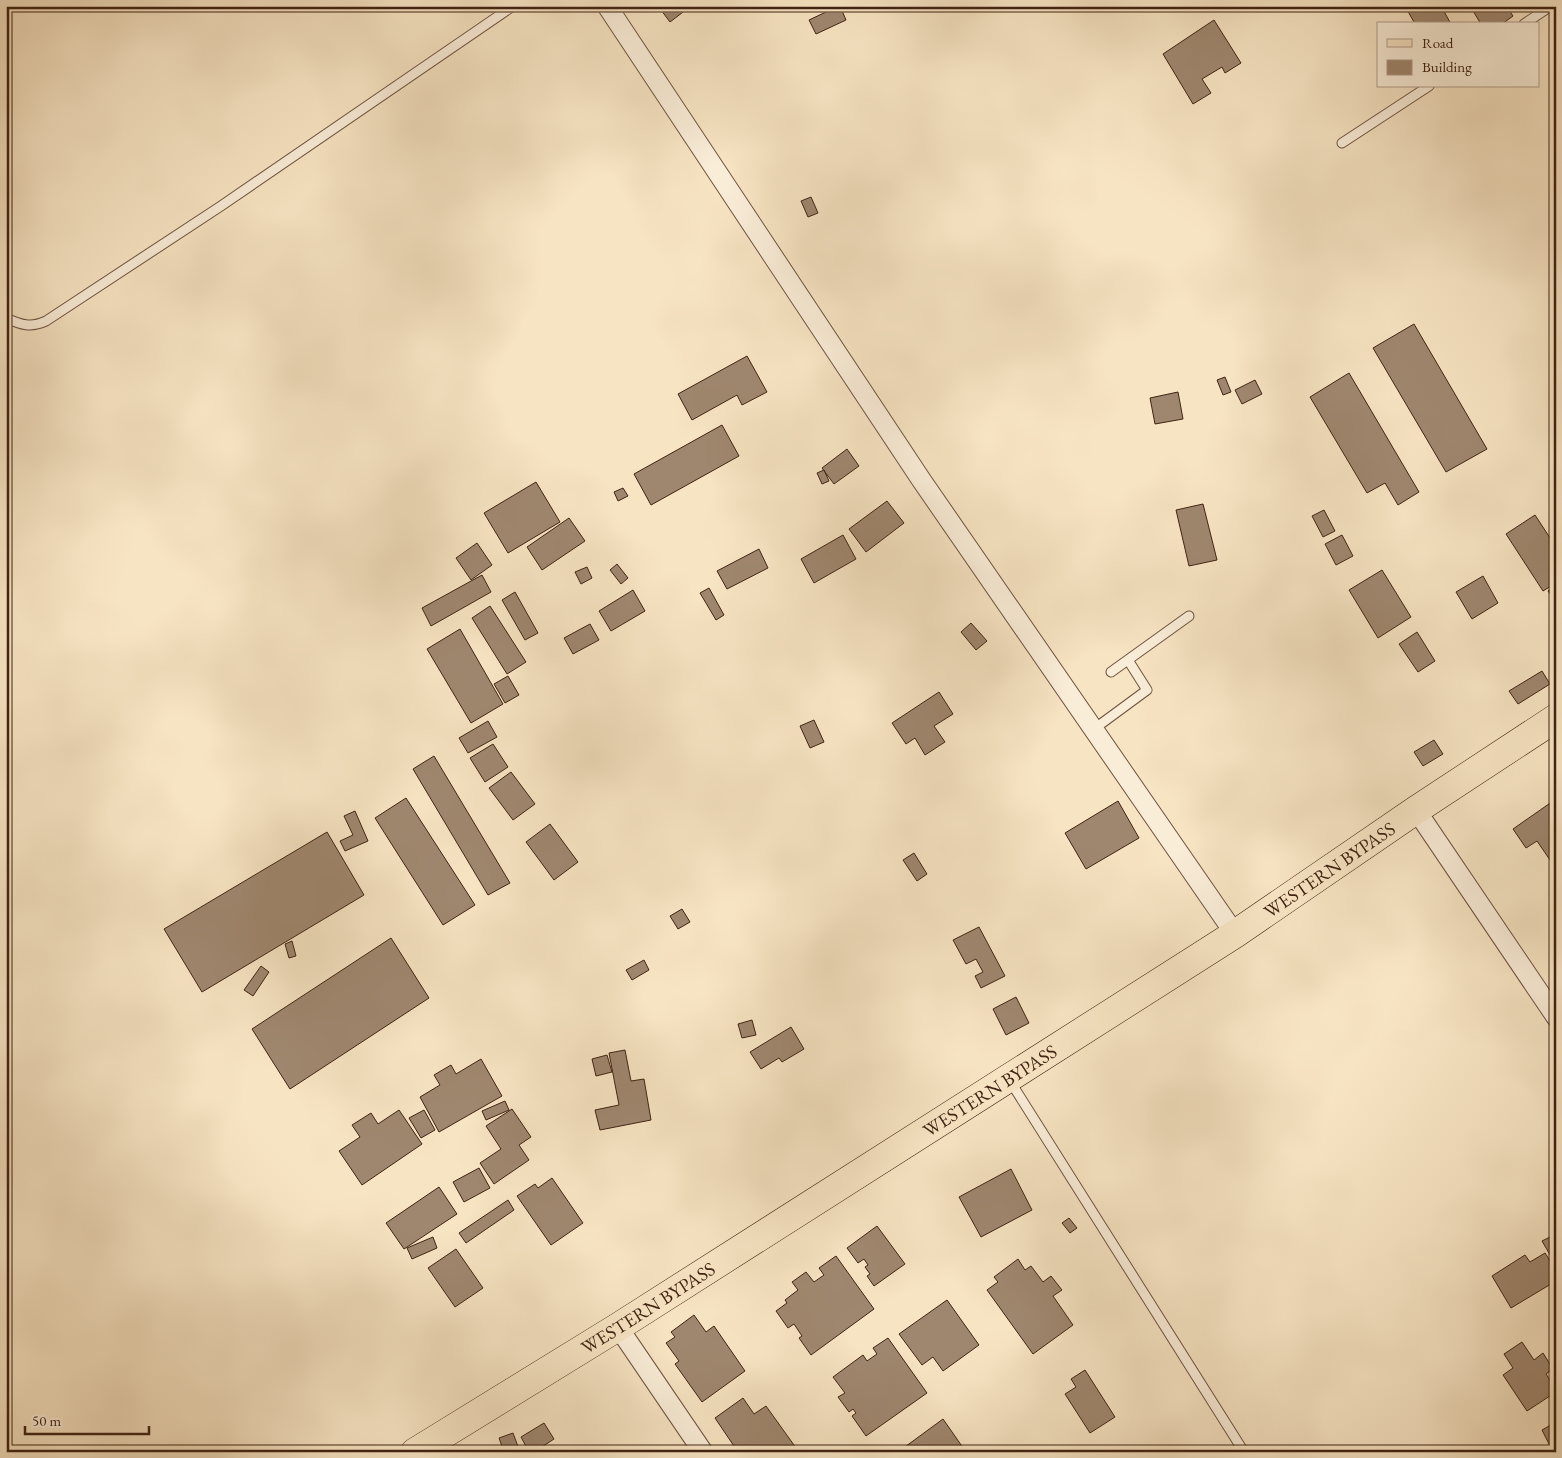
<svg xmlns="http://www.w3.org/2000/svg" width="1562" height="1458" viewBox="0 0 1562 1458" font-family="'EB Garamond',serif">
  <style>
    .building { fill: #9f876f; stroke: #402313 }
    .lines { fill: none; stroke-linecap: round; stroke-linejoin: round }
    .lane-casing { stroke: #6e533f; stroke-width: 11 }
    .street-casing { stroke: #6e533f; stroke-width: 21 }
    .primary-casing { stroke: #402313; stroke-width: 29 }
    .lane { stroke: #faedd8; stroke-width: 9 }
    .street { stroke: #faedd8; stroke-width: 19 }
    .primary { stroke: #f7e4c3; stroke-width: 28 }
    .labels { text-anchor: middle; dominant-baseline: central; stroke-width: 5; stroke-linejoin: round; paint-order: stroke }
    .street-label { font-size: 19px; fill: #402313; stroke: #faedd8 }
  </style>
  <rect width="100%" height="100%" fill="#f7e4c3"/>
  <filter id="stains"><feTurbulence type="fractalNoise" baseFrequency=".004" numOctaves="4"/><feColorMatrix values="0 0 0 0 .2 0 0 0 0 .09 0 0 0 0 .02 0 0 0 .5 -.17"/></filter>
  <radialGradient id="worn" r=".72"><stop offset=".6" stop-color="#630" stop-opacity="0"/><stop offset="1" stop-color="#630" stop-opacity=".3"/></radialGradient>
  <path class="building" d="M 658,6 L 691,6 L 670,22 Z
    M 824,6 L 840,6 L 846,20 L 816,34 L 809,20 L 826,12 Z
    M 1405,6 L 1441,6 L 1451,24 L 1415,24 Z
    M 1470,6 L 1506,6 L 1513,16 L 1502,24 L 1481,24 Z
    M 1214,20 L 1241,63 L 1225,73 L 1222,67 L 1202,79 L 1211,93 L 1193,104 L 1163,54 Z
    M 811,197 L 818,213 L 808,217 L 801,201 Z
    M 1414,324 L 1487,449 L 1446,472 L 1373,348 Z
    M 747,356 L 767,392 L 742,405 L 737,395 L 692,420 L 678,394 Z
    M 1349,373 L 1419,492 L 1398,505 L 1385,483 L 1367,493 L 1310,397 Z
    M 1225,377 L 1231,392 L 1223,395 L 1217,380 Z
    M 1255,380 L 1262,394 L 1242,404 L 1235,390 Z
    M 1178,392 L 1183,419 L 1155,424 L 1150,398 Z
    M 722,425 L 739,456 L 651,505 L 634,474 Z
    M 847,449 L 859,466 L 834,484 L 822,468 Z
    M 824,470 L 829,481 L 822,484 L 817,473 Z
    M 536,482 L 560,522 L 508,553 L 484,513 Z
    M 623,488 L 628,496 L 618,501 L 614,492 Z
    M 887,501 L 904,523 L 866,552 L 849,529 Z
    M 1203,504 L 1217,560 L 1189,566 L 1176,510 Z
    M 1324,510 L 1335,531 L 1323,537 L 1312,516 Z
    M 1535,515 L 1556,547 L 1556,583 L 1543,591 L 1506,534 Z
    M 569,518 L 585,541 L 542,570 L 527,547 Z
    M 843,535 L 856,559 L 814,583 L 801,559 Z
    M 1342,535 L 1353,556 L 1336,565 L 1325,544 Z
    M 477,543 L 492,565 L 471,580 L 456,558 Z
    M 759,549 L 768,568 L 727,589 L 717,571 Z
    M 617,564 L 628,578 L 621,584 L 610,570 Z
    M 587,567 L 592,578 L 581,584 L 575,572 Z
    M 1382,570 L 1411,617 L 1378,638 L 1349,590 Z
    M 482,575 L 491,592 L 431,626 L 422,608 Z
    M 1483,576 L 1498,603 L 1472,619 L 1456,592 Z
    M 1556,586 L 1556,602 L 1548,591 Z
    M 709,588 L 724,615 L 716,620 L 700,593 Z
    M 633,590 L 645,611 L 611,631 L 599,611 Z
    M 515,592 L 538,633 L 525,640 L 502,600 Z
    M 490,606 L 526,662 L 507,674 L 472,618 Z
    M 971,623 L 987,641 L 976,650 L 961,632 Z
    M 590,624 L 599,640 L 573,654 L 564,638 Z
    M 460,629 L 503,704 L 471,723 L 427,649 Z
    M 1417,632 L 1435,661 L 1418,672 L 1399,644 Z
    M 1542,671 L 1550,684 L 1518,704 L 1509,691 Z
    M 508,676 L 519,695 L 505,703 L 494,684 Z
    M 939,692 L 953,714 L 934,726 L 945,742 L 925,755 L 915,738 L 906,744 L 892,723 Z
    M 814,720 L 824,742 L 810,748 L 800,726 Z
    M 488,721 L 497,737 L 468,753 L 459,738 Z
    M 1434,740 L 1443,754 L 1423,766 L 1414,752 Z
    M 493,744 L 508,767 L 485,782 L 470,758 Z
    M 434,756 L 510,883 L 488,895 L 413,769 Z
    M 511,772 L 535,804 L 513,820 L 489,788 Z
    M 406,798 L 475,905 L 443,925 L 375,818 Z
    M 1556,799 L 1556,857 L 1550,860 L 1537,841 L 1526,848 L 1513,829 Z
    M 1118,801 L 1139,838 L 1086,869 L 1065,833 Z
    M 355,811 L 368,841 L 345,851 L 340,841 L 353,835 L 344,816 Z
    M 550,824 L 578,862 L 554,880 L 526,842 Z
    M 327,832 L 364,895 L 202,992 L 164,929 Z
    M 914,853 L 927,874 L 917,881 L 903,860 Z
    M 682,909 L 690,922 L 678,929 L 670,916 Z
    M 979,927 L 1005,976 L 981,988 L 975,976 L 983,972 L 976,959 L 966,964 L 953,940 Z
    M 391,938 L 429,998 L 290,1089 L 252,1029 Z
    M 292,941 L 296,956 L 289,958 L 285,944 Z
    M 644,960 L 649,970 L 632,980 L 626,970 Z
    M 261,966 L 269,972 L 253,996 L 244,990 Z
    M 1016,997 L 1029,1023 L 1006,1035 L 993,1009 Z
    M 752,1020 L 756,1035 L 742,1038 L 738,1024 Z
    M 791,1027 L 804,1049 L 782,1062 L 779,1058 L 761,1069 L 750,1052 Z
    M 625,1050 L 631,1081 L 644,1079 L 651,1120 L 600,1130 L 595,1110 L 619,1105 L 609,1053 Z
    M 607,1055 L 612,1072 L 596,1076 L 592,1059 Z
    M 481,1059 L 502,1096 L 439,1132 L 420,1097 L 440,1085 L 434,1075 L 451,1065 L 456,1074 Z
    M 505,1101 L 509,1110 L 486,1120 L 482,1111 Z
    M 512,1109 L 531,1137 L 519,1145 L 529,1160 L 494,1184 L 480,1163 L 501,1149 L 486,1126 Z
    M 399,1110 L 422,1144 L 362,1185 L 339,1151 L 360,1137 L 352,1125 L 371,1113 L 378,1124 Z
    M 424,1110 L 435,1130 L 421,1138 L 409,1118 Z
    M 479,1168 L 490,1188 L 464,1202 L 453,1182 Z
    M 1011,1169 L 1032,1210 L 981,1237 L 959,1197 Z
    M 552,1178 L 583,1223 L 551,1245 L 517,1196 L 535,1184 L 538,1188 Z
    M 439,1187 L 457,1214 L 404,1249 L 386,1223 Z
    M 508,1200 L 514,1210 L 466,1243 L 459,1233 Z
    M 1069,1218 L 1077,1228 L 1070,1233 L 1062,1223 Z
    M 877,1226 L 905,1264 L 874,1286 L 867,1276 L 870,1274 L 865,1267 L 868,1265 L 864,1259 L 858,1263 L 847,1248 Z
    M 1556,1234 L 1556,1265 L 1542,1241 Z
    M 433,1237 L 437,1248 L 412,1259 L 407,1248 Z
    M 456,1249 L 483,1288 L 455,1307 L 428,1268 Z
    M 1545,1253 L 1556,1270 L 1556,1281 L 1511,1308 L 1492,1276 L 1525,1255 L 1530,1262 Z
    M 836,1256 L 874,1309 L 811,1355 L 799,1338 L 802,1336 L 794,1324 L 788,1328 L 776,1311 L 787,1303 L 785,1300 L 798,1290 L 792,1282 L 806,1272 L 814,1282 L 824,1275 L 819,1268 Z
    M 1018,1259 L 1025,1270 L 1031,1266 L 1043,1282 L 1051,1276 L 1062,1290 L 1053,1296 L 1073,1325 L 1033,1354 L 987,1290 L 998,1282 L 994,1277 Z
    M 947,1300 L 979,1345 L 943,1371 L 933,1357 L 922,1365 L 899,1334 Z
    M 694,1315 L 706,1332 L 714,1326 L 745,1371 L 702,1402 L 675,1364 L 679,1361 L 666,1343 L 675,1337 L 671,1332 Z
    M 888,1338 L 927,1393 L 866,1436 L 852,1416 L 856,1413 L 853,1409 L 849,1412 L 838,1397 L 845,1393 L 833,1377 L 863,1355 L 867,1361 L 877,1354 L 873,1348 Z
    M 1522,1342 L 1534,1360 L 1543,1353 L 1553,1369 L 1546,1374 L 1556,1389 L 1556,1392 L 1527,1411 L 1503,1375 L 1513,1368 L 1504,1354 Z
    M 1085,1370 L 1115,1417 L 1090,1433 L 1065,1394 L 1076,1387 L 1071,1379 Z
    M 743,1398 L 754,1414 L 766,1406 L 799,1452 L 738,1452 L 715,1418 Z
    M 943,1419 L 966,1452 L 898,1452 Z
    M 1556,1422 L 1556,1452 L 1553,1452 L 1542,1430 Z
    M 544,1423 L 554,1439 L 534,1452 L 529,1452 L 521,1437 Z
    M 513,1433 L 520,1452 L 504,1452 L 499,1438 Z"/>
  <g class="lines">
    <defs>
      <path id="lane" d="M 1524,24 L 1551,6
        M 1342,143 L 1429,86
        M 6,318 C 21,325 31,328 46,321 L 221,206 L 513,6
        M 1111,672 L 1189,616
        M 1094,729 L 1147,690 L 1128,660
        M 1010,1081 L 1244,1452"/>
      <path id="street" d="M 607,6 L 922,481 L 1235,934
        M 1416,810 L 1556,1017
        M 618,1327 L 703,1452"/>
      <g id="primary">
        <path id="s1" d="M 415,1452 L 618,1327 L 1235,934 L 1416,810 L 1556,718"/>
      </g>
    </defs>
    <use href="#lane" class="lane-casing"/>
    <use href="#street" class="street-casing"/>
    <use href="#primary" class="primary-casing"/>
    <use href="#lane" class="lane"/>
    <use href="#street" class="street"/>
    <use href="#primary" class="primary"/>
  </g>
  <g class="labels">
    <g class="street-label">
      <text stroke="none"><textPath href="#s1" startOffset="1084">WESTERN BYPASS</textPath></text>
      <text stroke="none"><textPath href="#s1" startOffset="679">WESTERN BYPASS</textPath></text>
      <text stroke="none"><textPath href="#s1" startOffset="274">WESTERN BYPASS</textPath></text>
    </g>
  </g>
  <rect width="1562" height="1458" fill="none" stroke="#f7e4c3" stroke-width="25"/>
  <rect x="8" y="8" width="1547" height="1443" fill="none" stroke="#402313" stroke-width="2.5"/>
  <rect x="12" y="12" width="1537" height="1433" fill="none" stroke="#402313"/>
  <rect x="1377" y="22" width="162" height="65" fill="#faedd8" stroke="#b09c89"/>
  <rect x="1387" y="39" width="25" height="8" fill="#f7e4c3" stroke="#b09c89"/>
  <text x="1422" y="48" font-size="15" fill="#402313">Road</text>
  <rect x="1387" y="60" width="25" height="15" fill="#9f876f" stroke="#b09c89"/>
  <text x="1422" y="72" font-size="15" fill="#402313">Building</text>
  <path d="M25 1426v8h124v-8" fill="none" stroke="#402313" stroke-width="2.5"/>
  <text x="32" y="1426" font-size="15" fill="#402313" stroke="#faedd8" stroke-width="4" paint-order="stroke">50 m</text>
  <rect width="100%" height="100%" filter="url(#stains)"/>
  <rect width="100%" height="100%" fill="url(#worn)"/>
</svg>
